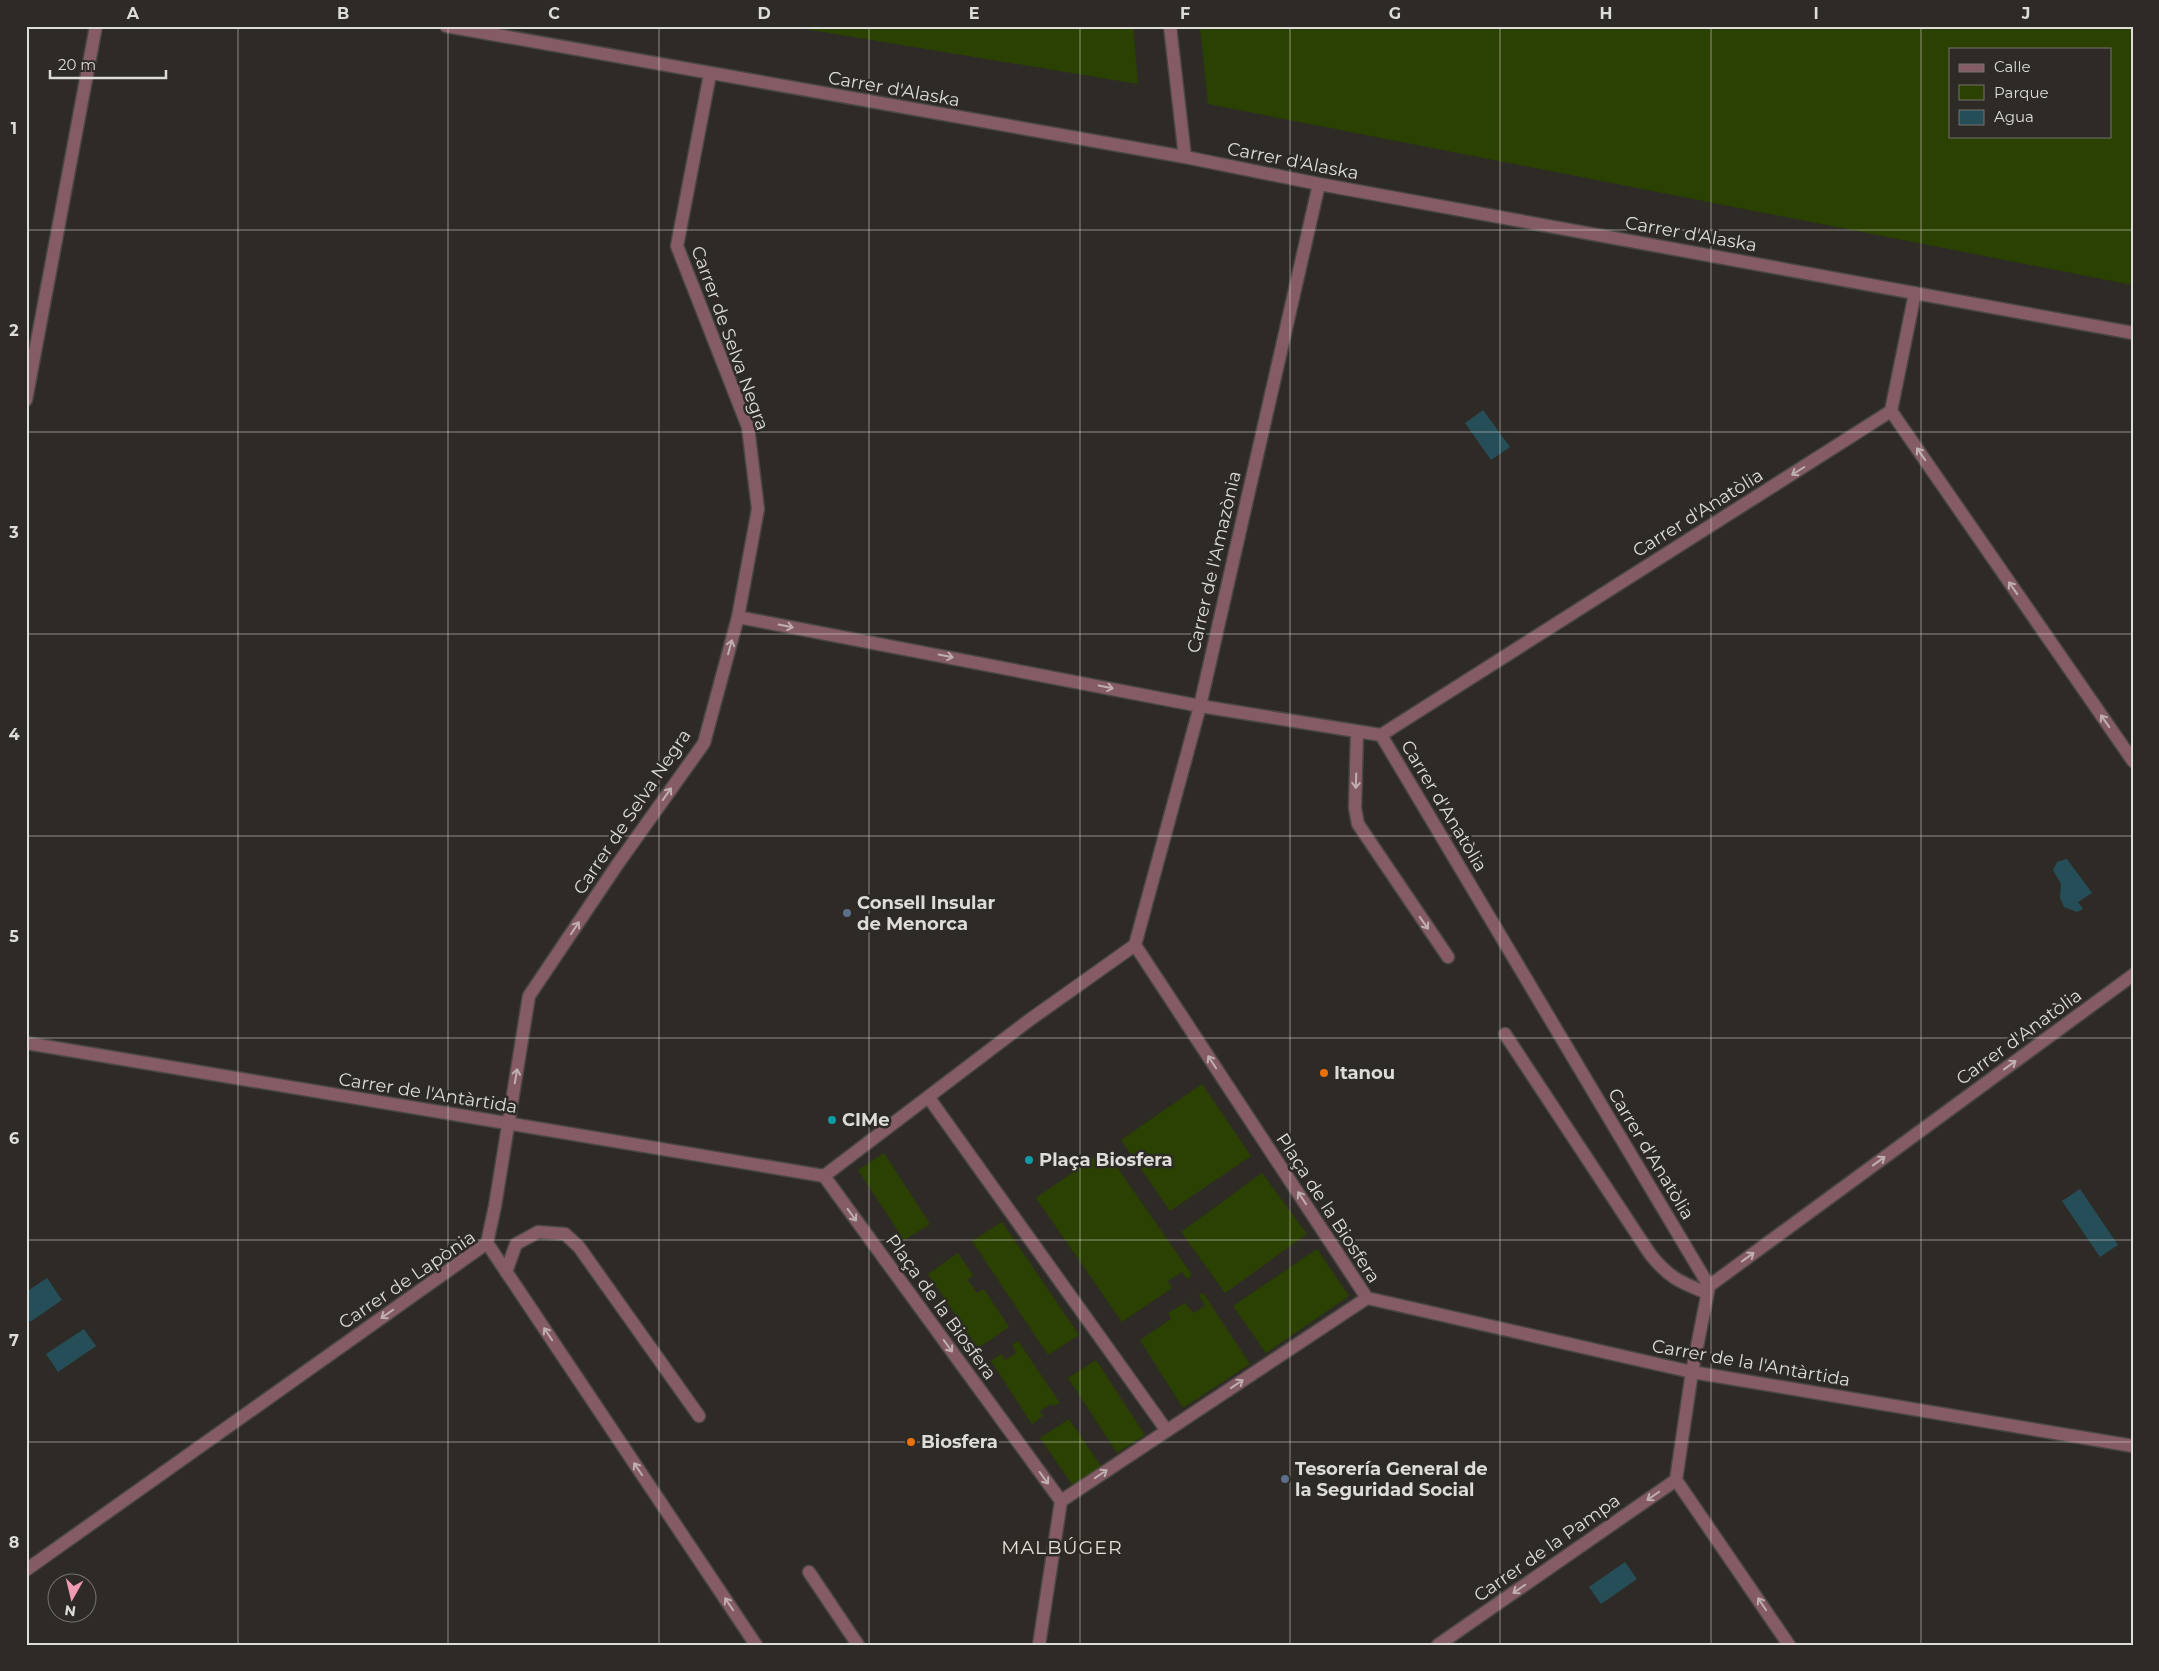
<svg xmlns="http://www.w3.org/2000/svg" width="2159" height="1671" viewBox="0 0 2159 1671" font-family="Montserrat,sans-serif">
  <style>
    .green { fill: #2a4101; fill-rule: evenodd }
    .water { fill: #264e58 }
    .lines { fill: none; stroke-linecap: round; stroke-linejoin: round }
    .minor-casing { stroke: #4a4742; stroke-width: 15 }
    .minor { stroke: #855c65; stroke-width: 12 }
    .oneway { stroke: #bfafb0 }
    .grid { fill: none; stroke: #dedcd8; stroke-width: 1; stroke-opacity: 0.55 }
    .service-dot { fill: #5c6f8a; stroke: #2e2b26; stroke-width: 2 }
    .food-dot { fill: #e8710a; stroke: #2e2b26; stroke-width: 2 }
    .culture-dot { fill: #0f9aa8; stroke: #2e2b26; stroke-width: 2 }
    .labels { text-anchor: middle; dominant-baseline: central; stroke-width: 5; stroke-linejoin: round; paint-order: stroke }
    .street-label { font-size: 18px; fill: #dedcd8; stroke: #2e2b26 }
    .poi-label { font-size: 18px; font-weight: bold; fill: #dedcd8; stroke: #2e2b26; text-anchor: start }
    .neighbourhood-label { font-size: 19px; letter-spacing: 1px; fill: #e4e0d9; stroke: #2e2b26 }
    .neatline { fill: none; stroke: #dedcd8; stroke-width: 2 }
    .grid-label { font-size: 16px; text-anchor: middle; font-weight: bold; fill: #dedcd8 }
  </style>
  <rect width="100%" height="100%" fill="#2e2b26"/>
  <path class="green" d="M 787,26 L 1133,26 L 1138,84 Z
    M 1200,26 L 2133,26 L 2133,285 L 1208,104 ZM 1950,49 L 2110,49 L 2110,136 L 1950,136 Z
    M 1202,1084 L 1251,1156 L 1170,1211 L 1121,1140 Z
    M 1105,1150 L 1192,1275 L 1187,1279 L 1182,1272 L 1168,1281 L 1172,1288 L 1122,1322 L 1036,1198 Z
    M 884,1153 L 930,1224 L 904,1240 L 858,1170 Z
    M 1262,1173 L 1307,1234 L 1225,1293 L 1181,1232 Z
    M 1002,1222 L 1079,1335 L 1048,1355 L 972,1241 Z
    M 1317,1249 L 1349,1296 L 1266,1353 L 1233,1306 Z
    M 958,1253 L 973,1275 L 968,1280 L 977,1293 L 984,1289 L 1009,1327 L 978,1348 L 928,1274 Z
    M 1203,1293 L 1250,1364 L 1183,1408 L 1140,1340 L 1171,1319 L 1168,1313 L 1185,1303 L 1193,1313 L 1205,1306 L 1199,1295 Z
    M 1018,1341 L 1060,1403 L 1054,1406 L 1051,1404 L 1040,1411 L 1043,1416 L 1032,1424 L 991,1361 L 1001,1354 L 1005,1360 L 1016,1353 L 1012,1345 Z
    M 1096,1360 L 1145,1435 L 1117,1453 L 1068,1378 Z
    M 1069,1419 L 1101,1466 L 1073,1486 L 1040,1438 Z"/>
  <path class="water" d="M 1483,410 L 1510,447 L 1491,460 L 1465,423 Z
    M 2067,859 L 2092,893 L 2078,902 L 2083,909 L 2077,912 L 2064,907 L 2060,898 L 2061,884 L 2053,870 L 2057,862 Z
    M 2080,1189 L 2118,1245 L 2100,1257 L 2062,1201 Z
    M 47,1278 L 62,1300 L 30,1322 L 26,1317 L 26,1292 Z
    M 84,1329 L 96,1346 L 58,1372 L 46,1354 Z
    M 1625,1562 L 1637,1579 L 1601,1604 L 1589,1587 Z"/>
  <g class="lines">
    <defs>
      <path id="minor" d="M 446,26 L 1185,157 L 1319,184 L 2133,333
        M 1170,26 L 1185,157
        M 26,400 L 96,26
        M 1891,411 L 1915,293
        M 738,617 L 1200,706 L 1381,735
        M 1357,732 L 1355,808 L 1358,824 L 1448,957
        M 1135,945 L 1200,706 L 1319,184
        M 1135,945 L 1367,1298
        M 1505,1034 L 1650,1254 C 1669,1278 1680,1282 1707,1293
        M 26,1043 L 824,1176
        M 929,1098 L 1167,1431
        M 824,1176 L 1061,1501
        M 824,1176 L 1028,1021 L 1135,945
        M 487,1243 L 495,1206 L 529,996 L 617,865 L 704,743 L 738,617 L 758,509 L 748,427 L 677,246 L 710,74
        M 506,1272 L 516,1244 L 538,1232 L 565,1234 L 579,1247 L 699,1416
        M 1709,1286 L 1381,735 L 1891,411 L 2133,761
        M 1367,1298 L 1692,1372 L 2133,1446
        M 1676,1480 L 1692,1372 L 1709,1286 L 2133,975
        M 1061,1501 L 1367,1298
        M 26,1570 L 487,1243 L 756,1645
        M 809,1572 L 858,1645
        M 1039,1645 L 1061,1501
        M 1438,1645 L 1676,1480 L 1789,1645"/>
    </defs>
    <use href="#minor" class="minor-casing"/>
    <use href="#minor" class="minor"/>
  </g>
  <defs><path id="oneway-shaft" d="M-6 0H5M1.5-3L5.5 0L1.5 3" fill="none" stroke-width="1.6" stroke-linecap="round" stroke-linejoin="round" transform="scale(1.25)"/></defs>
  <g class="oneway">
    <use href="#oneway-shaft" transform="translate(1921 454) rotate(-125)"/>
    <use href="#oneway-shaft" transform="translate(1798 471) rotate(148)"/>
    <use href="#oneway-shaft" transform="translate(2013 588) rotate(-125)"/>
    <use href="#oneway-shaft" transform="translate(786 626) rotate(11)"/>
    <use href="#oneway-shaft" transform="translate(730 647) rotate(-75)"/>
    <use href="#oneway-shaft" transform="translate(946 656) rotate(11)"/>
    <use href="#oneway-shaft" transform="translate(1106 687) rotate(11)"/>
    <use href="#oneway-shaft" transform="translate(2105 721) rotate(-125)"/>
    <use href="#oneway-shaft" transform="translate(1356 781) rotate(92)"/>
    <use href="#oneway-shaft" transform="translate(667 794) rotate(-55)"/>
    <use href="#oneway-shaft" transform="translate(1424 923) rotate(55)"/>
    <use href="#oneway-shaft" transform="translate(575 928) rotate(-56)"/>
    <use href="#oneway-shaft" transform="translate(1212 1062) rotate(-123)"/>
    <use href="#oneway-shaft" transform="translate(2010 1065) rotate(-36)"/>
    <use href="#oneway-shaft" transform="translate(516 1076) rotate(-80)"/>
    <use href="#oneway-shaft" transform="translate(1879 1161) rotate(-36)"/>
    <use href="#oneway-shaft" transform="translate(1302 1198) rotate(-124)"/>
    <use href="#oneway-shaft" transform="translate(852 1215) rotate(54)"/>
    <use href="#oneway-shaft" transform="translate(1748 1257) rotate(-36)"/>
    <use href="#oneway-shaft" transform="translate(387 1314) rotate(145)"/>
    <use href="#oneway-shaft" transform="translate(548 1334) rotate(-124)"/>
    <use href="#oneway-shaft" transform="translate(948 1346) rotate(54)"/>
    <use href="#oneway-shaft" transform="translate(1237 1384) rotate(-34)"/>
    <use href="#oneway-shaft" transform="translate(638 1469) rotate(-124)"/>
    <use href="#oneway-shaft" transform="translate(1101 1474) rotate(-34)"/>
    <use href="#oneway-shaft" transform="translate(1044 1478) rotate(54)"/>
    <use href="#oneway-shaft" transform="translate(1653 1496) rotate(145)"/>
    <use href="#oneway-shaft" transform="translate(1519 1589) rotate(145)"/>
    <use href="#oneway-shaft" transform="translate(729 1604) rotate(-124)"/>
    <use href="#oneway-shaft" transform="translate(1762 1604) rotate(-124)"/>
  </g>
  <path class="grid" d="M 238,26 L 238,1645M 448,26 L 448,1645M 659,26 L 659,1645M 869,26 L 869,1645M 1080,26 L 1080,1645M 1290,26 L 1290,1645M 1500,26 L 1500,1645M 1711,26 L 1711,1645M 1921,26 L 1921,1645M 26,230 L 2133,230M 26,432 L 2133,432M 26,634 L 2133,634M 26,836 L 2133,836M 26,1038 L 2133,1038M 26,1240 L 2133,1240M 26,1442 L 2133,1442"/>
  <g class="service-dot">
    <circle cx="847" cy="913" r="5"/>
    <circle cx="1285" cy="1479" r="5"/>
  </g>
  <g class="food-dot">
    <circle cx="1324" cy="1073" r="5"/>
    <circle cx="911" cy="1442" r="5"/>
  </g>
  <g class="culture-dot">
    <circle cx="832" cy="1120" r="5"/>
    <circle cx="1029" cy="1160" r="5"/>
  </g>
  <g class="labels">
    <g class="street-label">
      <text transform="translate(894 89) rotate(10)">Carrer d'Alaska</text>
      <text transform="translate(1293 161) rotate(11)">Carrer d'Alaska</text>
      <text transform="translate(1691 234) rotate(10)">Carrer d'Alaska</text>
      <text transform="translate(730 338) rotate(70)">Carrer de Selva Negra</text>
      <text transform="translate(1698 513) rotate(-32)">Carrer d'Anatòlia</text>
      <text transform="translate(1214 562) rotate(-77)">Carrer de l'Amazònia</text>
      <text transform="translate(1444 806) rotate(59)">Carrer d'Anatòlia</text>
      <text transform="translate(632 812) rotate(-56)">Carrer de Selva Negra</text>
      <text transform="translate(2019 1037) rotate(-36)">Carrer d'Anatòlia</text>
      <text transform="translate(428 1093) rotate(9)">Carrer de l'Antàrtida</text>
      <text transform="translate(1651 1154) rotate(59)">Carrer d'Anatòlia</text>
      <text transform="translate(1328 1208) rotate(57)">Plaça de la Biosfera</text>
      <text transform="translate(407 1280) rotate(-34)">Carrer de Lapònia</text>
      <text transform="translate(941 1307) rotate(54)">Plaça de la Biosfera</text>
      <text transform="translate(1751 1363) rotate(10)">Carrer de la l'Antàrtida</text>
      <text transform="translate(1547 1548) rotate(-35)">Carrer de la Pampa</text>
    </g>
    <g class="poi-label">
      <text x="857" y="903">Consell Insular<tspan x="857" dy="21">de Menorca</tspan></text>
      <text x="1334" y="1073">Itanou</text>
      <text x="842" y="1120">CIMe</text>
      <text x="1039" y="1160">Plaça Biosfera</text>
      <text x="921" y="1442">Biosfera</text>
      <text x="1295" y="1469">Tesorería General de<tspan x="1295" dy="21">la Seguridad Social</tspan></text>
    </g>
    <g class="neighbourhood-label">
      <text x="1062" y="1547">MALBÚGER</text>
    </g>
  </g>
  <rect width="2159" height="1671" fill="none" stroke="#2e2b26" stroke-width="55"/>
  <rect x="1949" y="48" width="162" height="90" fill="#2e2b26" stroke="#74726d"/>
  <rect x="1959" y="64" width="25" height="8" fill="#855c65" stroke="#74726d"/>
  <text x="1994" y="72" font-size="15" fill="#dedcd8">Calle</text>
  <rect x="1959" y="85" width="25" height="15" fill="#2a4101" stroke="#74726d"/>
  <text x="1994" y="98" font-size="15" fill="#dedcd8">Parque</text>
  <rect x="1959" y="110" width="25" height="15" fill="#264e58" stroke="#74726d"/>
  <text x="1994" y="122" font-size="15" fill="#dedcd8">Agua</text>
  <g transform="translate(72 1598) rotate(188)"><circle r="24" fill="#2e2b26" stroke="#74726d"/>
  <path d="M0-4L9 19L0 12L-9 19Z" fill="#f19ab3"/>
  <text y="-8" font-size="14" font-weight="bold" text-anchor="middle" fill="#dedcd8">N</text>
  </g>
  <path d="M50 70v8h116v-8" fill="none" stroke="#dedcd8" stroke-width="2.5"/>
  <text x="58" y="70" font-size="15" fill="#dedcd8" stroke="#2e2b26" stroke-width="4" paint-order="stroke">20 m</text>
  <rect x="28" y="28" width="2104" height="1616" class="neatline"/>
  <g class="grid-label">
    <text x="133" y="19">A</text>
    <text x="343" y="19">B</text>
    <text x="554" y="19">C</text>
    <text x="764" y="19">D</text>
    <text x="974" y="19">E</text>
    <text x="1185" y="19">F</text>
    <text x="1395" y="19">G</text>
    <text x="1606" y="19">H</text>
    <text x="1816" y="19">I</text>
    <text x="2026" y="19">J</text>
    <text x="14" y="134">1</text>
    <text x="14" y="336">2</text>
    <text x="14" y="538">3</text>
    <text x="14" y="740">4</text>
    <text x="14" y="942">5</text>
    <text x="14" y="1144">6</text>
    <text x="14" y="1346">7</text>
    <text x="14" y="1548">8</text>
  </g>
</svg>
